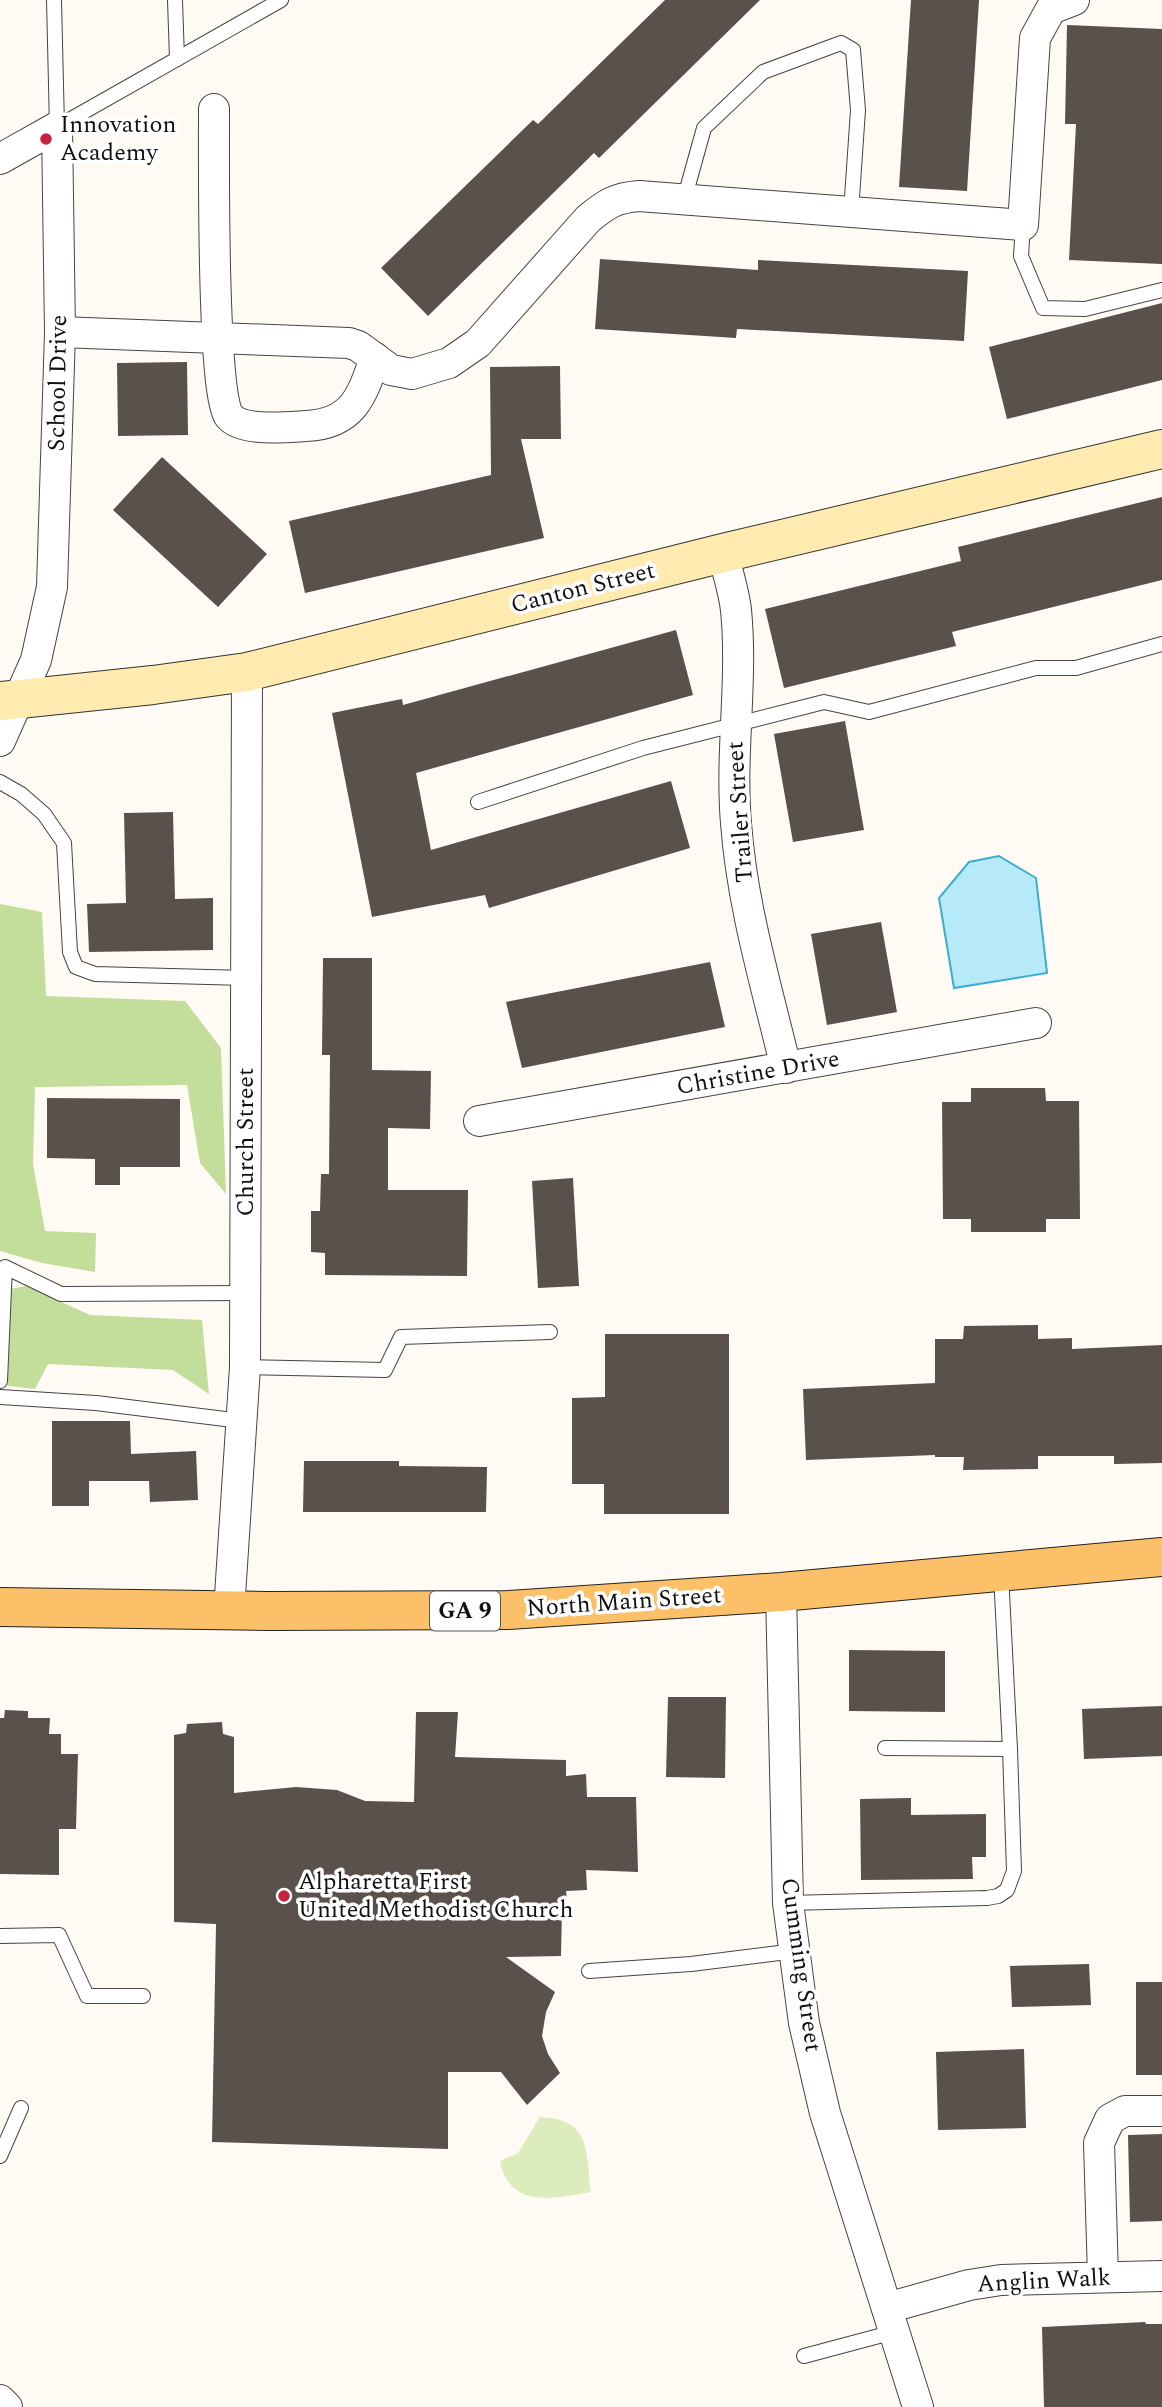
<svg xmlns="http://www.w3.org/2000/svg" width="1162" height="2407" font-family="Spectral,serif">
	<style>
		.green { fill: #dcecbc }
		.forest { fill: #c3dd9a }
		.water { fill: #b7eaf8; stroke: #3cadd1; stroke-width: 2 }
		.building { fill: #5a504c }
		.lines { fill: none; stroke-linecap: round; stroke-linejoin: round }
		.lane-casing { stroke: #444; stroke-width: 16 }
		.street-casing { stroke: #444; stroke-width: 32 }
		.secondary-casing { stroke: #333; stroke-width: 40 }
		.primary-casing { stroke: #222; stroke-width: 40 }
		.lane { stroke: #fff; stroke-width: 14 }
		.street { stroke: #fff; stroke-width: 30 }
		.secondary { stroke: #ffeaaf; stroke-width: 38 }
		.primary { stroke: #fcc168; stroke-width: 38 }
		.poi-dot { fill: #c62344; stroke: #fff; stroke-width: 2.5 }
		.labels { text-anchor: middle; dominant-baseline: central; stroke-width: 7; stroke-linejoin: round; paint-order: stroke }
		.shield { fill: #fff; stroke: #585858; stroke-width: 2 }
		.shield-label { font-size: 23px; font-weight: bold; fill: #111 }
		.poi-label { font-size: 24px; fill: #111; stroke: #fff; text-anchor: start }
		.street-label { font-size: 24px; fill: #111; stroke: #fff }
	</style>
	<rect width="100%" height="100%" fill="#fffbf4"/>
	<path class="green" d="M540,2117C591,2119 586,2151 591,2192C555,2198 510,2210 500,2161L518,2153Z"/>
	<g class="forest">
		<polygon points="0,904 42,912 46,996 185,1001 221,1048 226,1194 200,1163 187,1085 35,1087 33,1164 45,1231 96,1233 95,1272 42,1263 0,1251"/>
		<polygon points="26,1286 90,1315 202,1320 209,1394 173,1370 48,1364 35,1389 0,1385 0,1291"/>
	</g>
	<polygon class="water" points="999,856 1036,878 1047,973 954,988 939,898 969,862"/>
	<g class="building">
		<polygon points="665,0 760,0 599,158 594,153 428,316 381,268 533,120 538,124"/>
		<polygon points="911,0 979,0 967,191 899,187"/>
		<polygon points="1067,25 1162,29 1162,264 1069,260 1076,124 1065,124"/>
		<polygon points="600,259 758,270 758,260 968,271 964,341 737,329 736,338 595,329"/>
		<polygon points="1162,303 1162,380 1007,419 989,347"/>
		<polygon points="187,362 188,435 118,436 117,363"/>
		<polygon points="560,366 561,439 521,439 544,538 305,593 289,521 491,475 490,367"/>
		<polygon points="162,457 267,554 218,607 113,510"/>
		<polygon points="1162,497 1162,580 952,632 956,646 784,688 765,609 961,561 958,547"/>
		<polygon points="676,630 693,695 416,773 431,850 671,781 690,848 489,908 485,895 372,917 332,713 402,699 403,705"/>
		<polygon points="845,721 864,830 793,842 774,734"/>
		<polygon points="173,812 175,899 213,898 213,950 89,952 87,904 126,903 124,813"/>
		<polygon points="881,922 897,1012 827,1025 811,934"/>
		<polygon points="323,958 372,958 372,1070 431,1071 430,1129 388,1128 388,1190 468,1190 467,1276 325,1275 325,1253 311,1252 311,1211 320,1211 321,1174 329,1174 330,1055 322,1055"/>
		<polygon points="710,962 725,1027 522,1068 506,1002"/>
		<polygon points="971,1088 1045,1088 1046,1101 1079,1101 1080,1219 1046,1219 1046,1232 971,1232 971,1219 943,1219 942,1102 971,1102"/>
		<polygon points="47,1098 180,1099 180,1167 120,1167 120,1185 95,1185 95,1159 47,1158"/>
		<polygon points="573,1178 579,1286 538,1288 532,1181"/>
		<polygon points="1038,1325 1038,1339 1072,1338 1072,1349 1162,1345 1162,1463 1114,1464 1114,1456 1038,1456 1038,1469 963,1470 964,1457 935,1457 935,1455 806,1460 803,1389 935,1383 935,1339 963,1339 964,1326"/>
		<polygon points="605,1334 729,1334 729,1514 604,1514 604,1484 572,1484 572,1398 605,1397"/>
		<polygon points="52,1421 130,1421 131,1454 196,1451 198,1500 150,1502 149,1481 89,1481 89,1506 52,1506"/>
		<polygon points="304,1461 399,1461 399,1466 487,1467 486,1512 303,1512"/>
		<polygon points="849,1650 945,1651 945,1712 849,1711"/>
		<polygon points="668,1697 726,1697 725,1778 666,1777"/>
		<polygon points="1162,1706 1162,1756 1084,1759 1082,1709"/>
		<polygon points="5,1710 28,1711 28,1718 50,1718 49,1734 61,1734 61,1754 78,1754 76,1829 59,1829 59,1875 0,1874 0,1718 4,1718"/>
		<polygon points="416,1712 458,1712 455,1757 566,1760 566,1776 586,1774 587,1797 636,1797 638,1872 586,1870 587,1890 566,1891 568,1909 562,1909 561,1956 506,1957 555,1992 546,2012 542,2036 548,2054 560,2073 527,2105 501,2072 448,2072 448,2149 212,2142 216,1924 174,1922 174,1735 186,1733 187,1724 222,1722 223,1734 234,1737 234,1793 296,1787 337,1790 365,1801 414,1802"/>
		<polygon points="911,1798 911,1815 986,1814 986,1857 972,1857 973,1879 861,1880 860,1799"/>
		<polygon points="1089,1964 1091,2005 1012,2007 1010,1966"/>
		<rect x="1136" y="1982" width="26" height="93"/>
		<polygon points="1024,2049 1026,2128 938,2130 936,2052"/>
		<polygon points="1162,2134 1162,2221 1130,2222 1128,2135"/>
		<polygon points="1145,2322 1146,2324 1162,2324 1162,2407 1044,2407 1042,2327"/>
	</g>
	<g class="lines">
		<g class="lane-casing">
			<g id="lane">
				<polyline points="54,0 57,127 281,0"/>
				<polyline points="175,0 177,59"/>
				<polyline points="684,200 704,128 763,72 841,43 853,50 858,110 851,212"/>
				<polyline points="1023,225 1021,256 1043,308 1085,309 1162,290"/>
				<polyline points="0,782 21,794 44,814 64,843 70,952 76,967 95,974 246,978"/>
				<polyline points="478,802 643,748 824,702 869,712 1036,668 1076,668 1162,644"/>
				<polyline points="245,1367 385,1370 401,1337 550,1332"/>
				<polyline points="0,1381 5,1267 61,1294 245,1293"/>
				<polyline points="0,1397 96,1403 241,1421"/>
				<polyline points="885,1748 1010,1749 1001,1574"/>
				<polyline points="788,1903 987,1898 998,1896 1007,1890 1014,1871 1010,1749"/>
				<polyline points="0,1936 59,1935 87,1996 143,1996"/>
				<polyline points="589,1971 691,1964 795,1951"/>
				<polyline points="0,2156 21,2108"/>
				<polyline points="804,2356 894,2332"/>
			</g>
		</g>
		<g class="street-casing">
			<g id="street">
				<path d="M214,109C214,152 212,396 229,416C242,432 287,427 306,426C353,424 362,396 375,358"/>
				<polyline points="0,159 57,127 60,332 52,587 36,660 0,741"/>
				<path d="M60,332L349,343L358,346L391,370L412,374L449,363L478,343L588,219C606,204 615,198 639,196L1023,225L1035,38L1051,9L1074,0"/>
				<path d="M723,553C727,571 734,591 736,610C743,681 730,752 736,823C742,906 767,988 786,1068"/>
				<polyline points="479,1121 1036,1023"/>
				<polyline points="781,1592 788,1903 804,2023 825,2113 918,2407"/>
				<polyline points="229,1611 245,1367 247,672"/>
				<polyline points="1103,2277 1099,2143 1110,2119 1125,2111 1162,2111"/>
				<polyline points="887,2308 969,2285 1001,2280 1162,2276"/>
				<polyline points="0,2400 7,2407"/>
			</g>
		</g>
		<g class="secondary-casing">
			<polyline id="secondary" points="0,701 153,685 247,672 723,553 1162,449"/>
		</g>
		<g class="primary-casing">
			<polyline id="primary" points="0,1607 267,1611 508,1610 781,1592 1162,1557"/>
		</g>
		<use href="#lane" class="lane"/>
		<use href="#street" class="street"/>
		<use href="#secondary" class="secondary"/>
		<use href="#primary" class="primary"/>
	</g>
	<g class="poi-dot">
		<circle cx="46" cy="139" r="7"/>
		<circle cx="284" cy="1896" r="7"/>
	</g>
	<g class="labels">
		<rect class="shield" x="430" y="1591.5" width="70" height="39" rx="5"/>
		<g class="shield-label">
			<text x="465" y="1611">GA 9</text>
		</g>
		<g class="poi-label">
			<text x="60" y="125">Innovation<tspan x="60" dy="28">Academy</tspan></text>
			<text x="298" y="1882">Alpharetta First<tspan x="298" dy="28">United Methodist Church</tspan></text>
		</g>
		<g class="street-label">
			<text transform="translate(58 383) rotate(-89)">School Drive</text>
			<text transform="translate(583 588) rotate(-14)">Canton Street</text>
			<text transform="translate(740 812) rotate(-94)">Trailer Street</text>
			<text transform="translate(758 1073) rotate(-10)">Christine Drive</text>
			<text transform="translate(246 1142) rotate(-90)">Church Street</text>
			<text transform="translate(624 1602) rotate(-4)">North Main Street</text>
			<text transform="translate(801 1965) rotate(82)">Cumming Street</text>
			<text transform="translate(1044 2281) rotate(-3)">Anglin Walk</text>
		</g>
	</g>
</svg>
